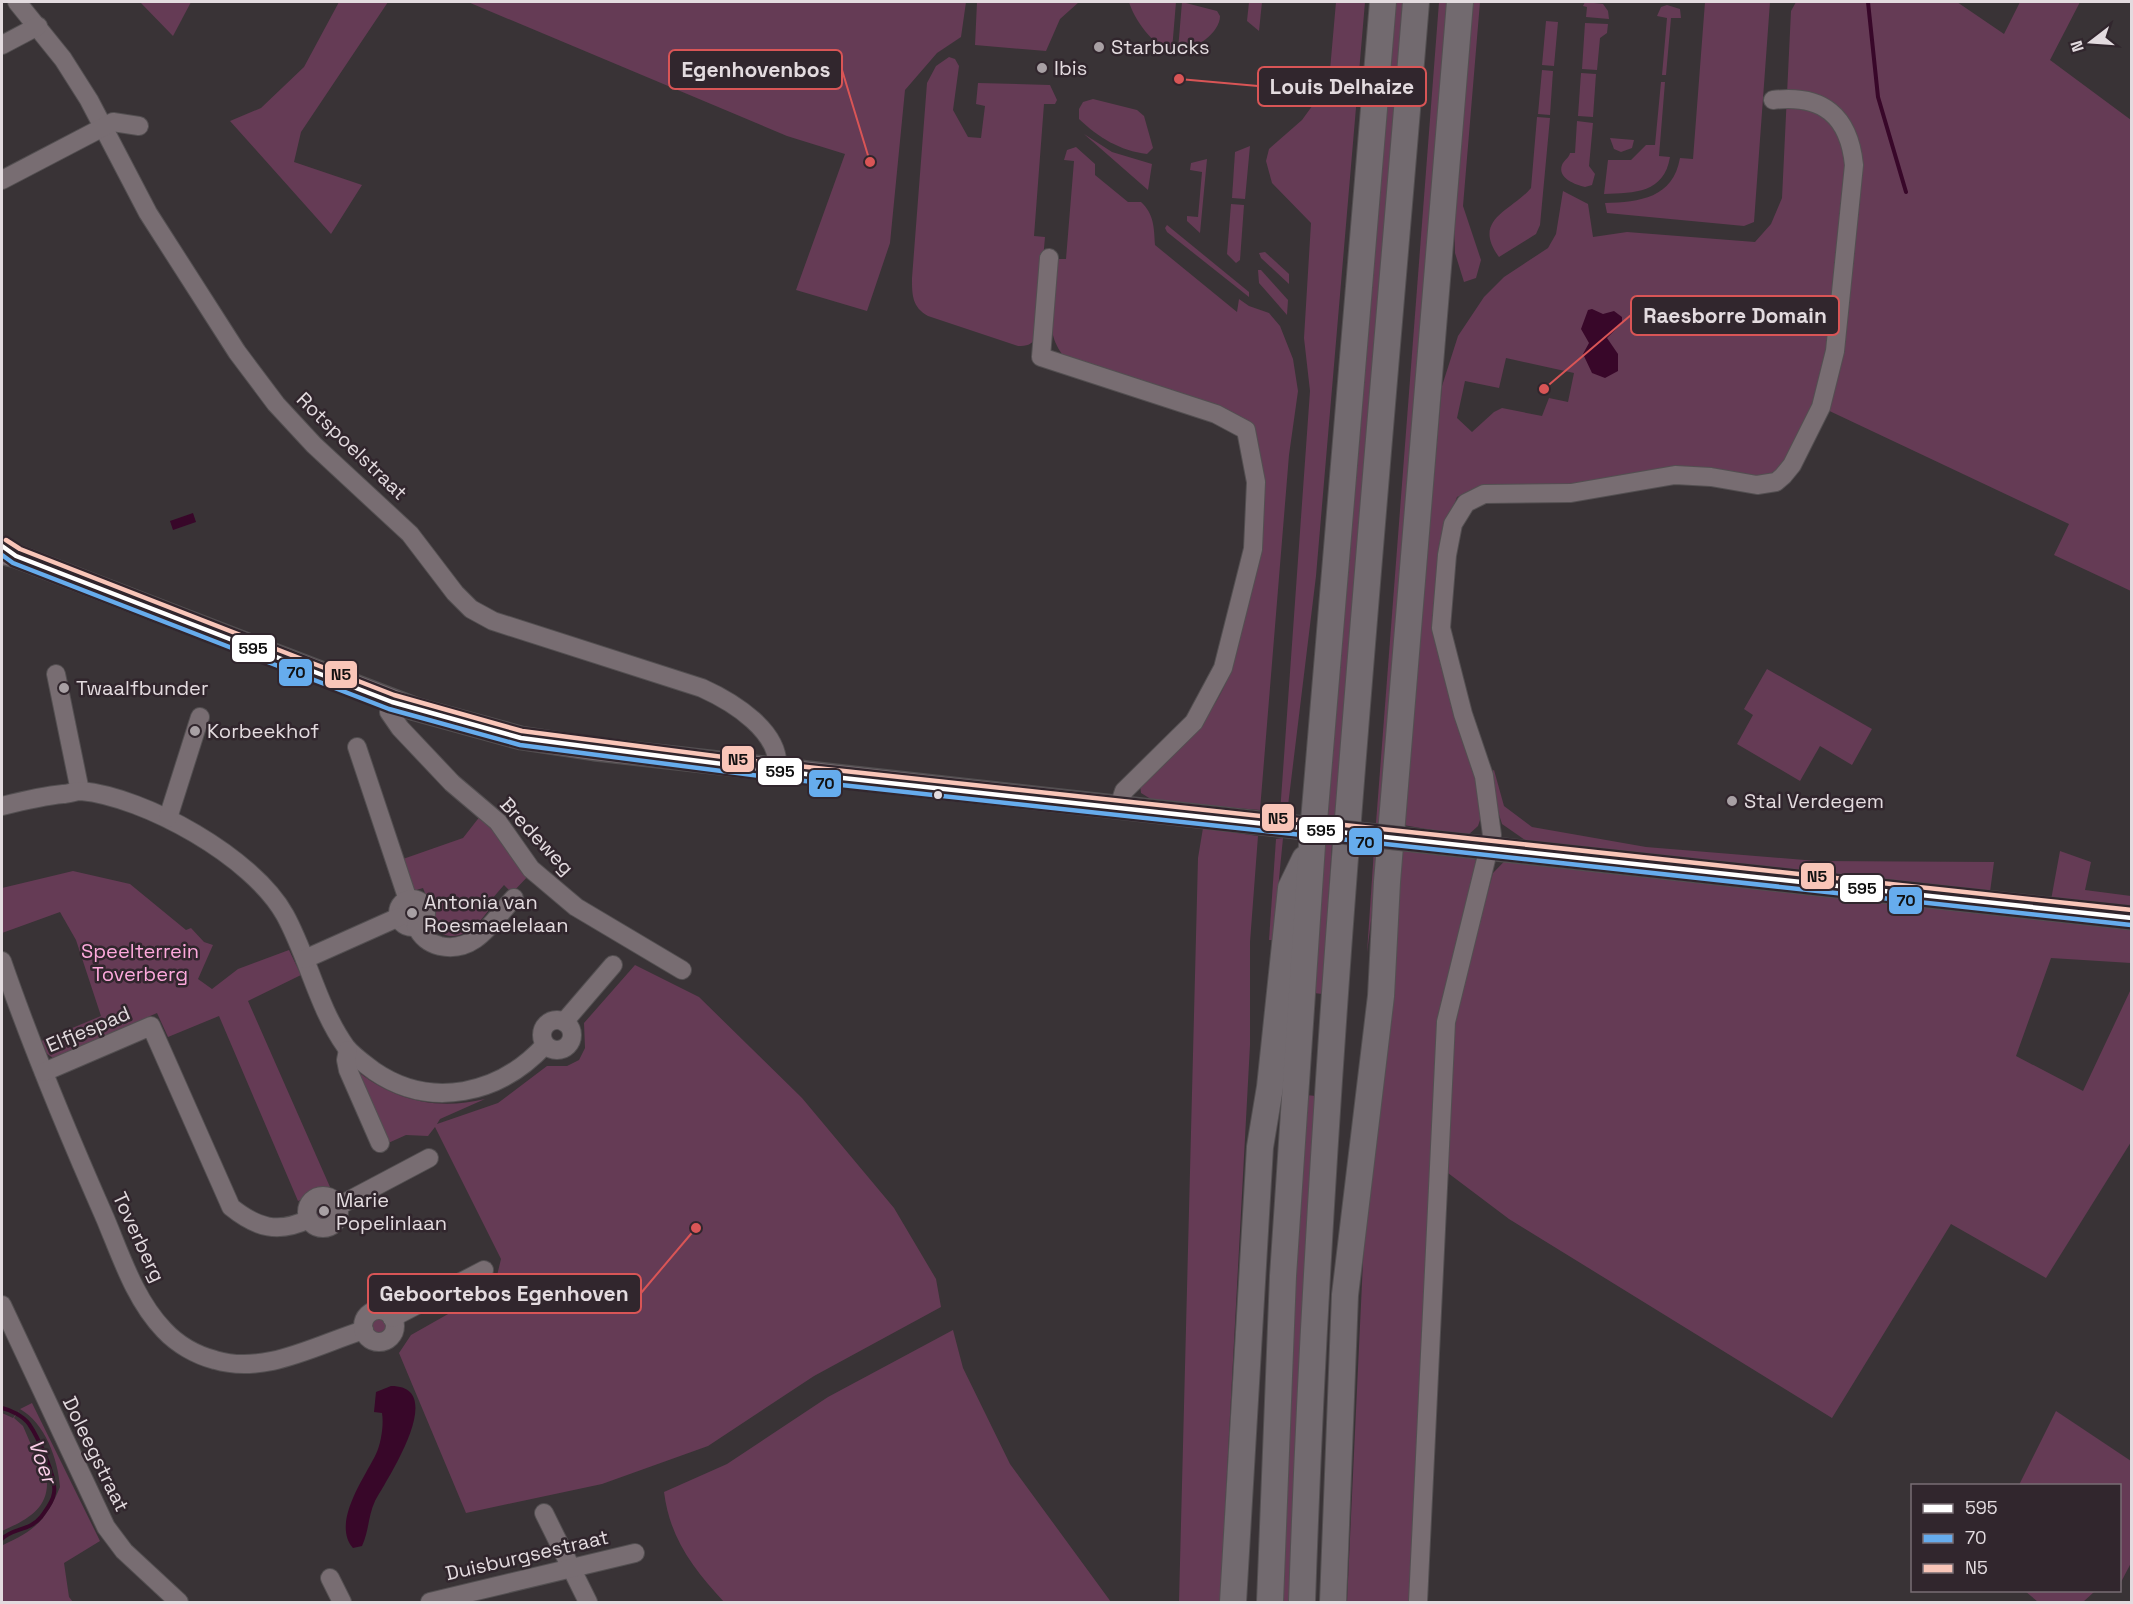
<svg xmlns="http://www.w3.org/2000/svg" width="2133" height="1604" font-family="'Space Grotesk',sans-serif">
	<style>
		.green { fill: #653b55; fill-rule: evenodd }
		.water { fill: #380729 }
		.lines { fill: none; stroke-linecap: round; stroke-linejoin: round }
		.stream { stroke: #380729; stroke-width: 4 }
		.minor-casing { stroke: #534f51; stroke-width: 20 }
		.major-casing { stroke: #534f51; stroke-width: 25 }
		.highway-casing { stroke: #534f51; stroke-width: 28 }
		.minor { stroke: #786d72; stroke-width: 18 }
		.major { stroke: #796e73; stroke-width: 22 }
		.highway { stroke: #726a6f; stroke-width: 26 }
		.major-bridge-casing { stroke: #534f51; stroke-width: 25; stroke-linecap: butt }
		.major-bridge { stroke: #796e73; stroke-width: 22 }
		.bus-1-casing { stroke: #31262d; stroke-width: 9 }
		.bus-2-casing { stroke: #31262d; stroke-width: 9 }
		.bus-3-casing { stroke: #31262d; stroke-width: 9 }
		.bus-1 { stroke: #fff; stroke-width: 4.5 }
		.bus-2 { stroke: #66aced; stroke-width: 4.5 }
		.bus-3 { stroke: #f9c5b8; stroke-width: 4.5 }
		.poi-dot { fill: #a8a0a4; stroke: #31262d; stroke-width: 2 }
		.bus-dot { fill: #e3dbdf; stroke: #31262d; stroke-width: 2 }
		.labels { text-anchor: middle; dominant-baseline: central; stroke-width: 5; stroke-linejoin: round; paint-order: stroke }
		.poi-label { font-size: 20px; fill: #e3dbdf; stroke: #31262d; text-anchor: start }
		.street-label { font-size: 20px; fill: #e3dbdf; stroke: #31262d }
		.park-label { font-size: 20px; fill: #fda9dc; stroke: #31262d }
		.water-label { font-size: 21px; font-style: italic; fill: #facee7; stroke: #31262d }
		.leader { fill: none; stroke: #d95556; stroke-width: 2 }
		.callout-dot { fill: #d95556; stroke: #31262d; stroke-width: 2 }
		.callout { fill: #31262d; stroke: #d95556; stroke-width: 2 }
		.callout-label { font-size: 21px; text-anchor: middle; font-weight: bold; fill: #e3dbdf }
		.line-badge { stroke: #31262d; stroke-width: 2 }
		.pale-badge-label { font-size: 16px; text-anchor: middle; font-weight: bold; fill: #111 }
	</style>
	<rect width="100%" height="100%" fill="#393336"/>
	<g class="green">
		<polygon points="140,2 191,2 173,36"/>
		<polygon points="339,2 388,2 301,132 294,162 362,185 331,234 230,121 261,108 304,67"/>
		<polygon points="468,2 966,2 961,37 937,53 905,90 890,243 867,311 796,290 845,154 787,136"/>
		<polygon points="977,2 1079,2 1060,19 1046,51 975,45"/>
		<path d="M1129,2H1176L1172,50C1153,47 1134,19 1129,2Z"/>
		<path d="M1182,2L1217,11L1220,16C1220,33 1194,51 1178,50Z"/>
		<polygon points="1249,2 1262,2 1259,31 1247,21"/>
		<polygon points="1336,2 1365,2 1316,576 1287,814 1280,813 1310,391 1304,338 1311,223 1272,183 1266,161 1269,149 1302,120 1323,91 1330,70"/>
		<polygon points="1396,2 1404,2 1336,819 1327,818"/>
		<polygon points="1439,2 1452,2 1384,824 1376,823"/>
		<polygon points="1472,2 1480,2 1463,206 1481,260 1476,278 1464,282 1455,253 1454,220"/>
		<polygon points="1585,2 1603,4 1608,11 1609,19 1586,17 1587,7 1583,6"/>
		<path d="M1705,2H1770L1754,222L1744,226L1607,213L1605,203C1640,202 1673,198 1680,158L1693,159Z"/>
		<path d="M1796,2H1957L2004,34L2020,2H2080L2050,60L2131,120V591L2054,555L2069,524L1821,407L1776,476L1562,488H1475L1457,497L1445,530L1440,574L1483,811L1478,826L1467,836L1403,825L1442,386L1458,336L1484,297L1504,277L1548,248L1556,234L1563,191L1588,204L1593,237L1627,232L1755,242L1771,224L1782,198L1791,11ZM1506,358L1574,373L1568,402L1549,398L1542,416L1502,408L1494,412L1472,432L1457,418L1465,381L1499,388Z"/>
		<polygon points="1667,5 1680,9 1681,18 1671,18 1666,75 1662,75 1667,18 1657,16 1661,7"/>
		<polygon points="1546,21 1558,22 1554,66 1542,65"/>
		<polygon points="1585,23 1608,24 1607,33 1600,38 1597,70 1582,69"/>
		<path d="M949,57L955,59L959,66L953,110L968,137L981,138L985,106L976,104L978,83L1050,85L1057,100L1055,104H1044L1034,236L1045,237L1036,338C1031,345 1027,346 1018,346L928,316C912,307 912,295 912,278L927,83L936,66Z"/>
		<polygon points="1542,70 1553,71 1550,115 1538,114"/>
		<polygon points="1581,73 1596,74 1593,117 1578,116"/>
		<path d="M1661,82H1665L1659,156L1670,157C1664,193 1635,193 1604,194L1608,160H1631L1646,145H1655Z"/>
		<path d="M1093,99L1137,110L1144,116L1153,148L1147,154C1120,151 1098,137 1079,119V109L1083,102Z"/>
		<path d="M1537,117L1550,118L1540,225L1536,234L1499,257C1471,219 1512,211 1531,188Z"/>
		<path d="M1577,121L1593,123L1589,166L1595,174L1592,185L1585,187C1576,185 1557,178 1562,165C1564,160 1569,158 1570,153H1575Z"/>
		<polygon points="1084,134 1112,152 1152,164 1148,190"/>
		<polygon points="1610,138 1634,140 1632,148 1621,152 1614,149"/>
		<polygon points="1250,146 1245,199 1232,198 1235,152"/>
		<path d="M1076,147L1095,164V175L1128,202H1141C1154,214 1154,227 1155,245L1237,312L1239,299L1249,306L1269,313L1280,326L1293,359L1298,391L1289,455L1260,810L1154,801L1141,793L1140,784C1168,756 1204,727 1222,691C1257,622 1251,515 1255,438L1069,361C1040,336 1053,293 1056,259H1066L1074,161L1064,160L1067,150Z"/>
		<polygon points="1207,159 1200,233 1187,221 1187,216 1198,217 1202,172 1190,170 1191,163"/>
		<polygon points="1231,204 1244,205 1240,260 1236,263 1227,254"/>
		<polygon points="1167,225 1249,292 1249,297 1167,232 1165,228"/>
		<polygon points="1265,252 1289,274 1289,284 1261,258 1259,253"/>
		<polygon points="1258,270 1261,270 1288,300 1287,315 1259,283"/>
		<polygon points="1767,669 1872,729 1852,765 1820,746 1800,781 1737,744 1753,715 1744,709"/>
		<polygon points="1494,770 1504,806 1532,827 1646,847 1817,861 1994,862 1990,892 2051,900 2060,851 2091,862 2085,890 2131,896 2131,963 2051,958 2016,1056 2083,1091 2131,989 2131,1142 2046,1278 1951,1224 1832,1418 1509,1219 1444,1170 1456,1009 1493,873 1525,840 1502,824 1486,774"/>
		<path d="M481,815L531,873L512,893L504,885L485,907L488,911C469,936 455,944 428,927L436,921L423,888L413,891L403,859L463,838Z"/>
		<polygon points="1203,828 1258,836 1250,942 1250,1045 1220,1602 1179,1602 1198,858"/>
		<polygon points="1283,838 1273,940 1269,940 1276,839"/>
		<polygon points="1332,844 1322,994 1314,993 1324,845"/>
		<polygon points="1374,849 1380,849 1367,953"/>
		<polygon points="1402,851 1467,855 1476,860 1478,868 1455,969 1414,1602 1347,1602 1366,1198"/>
		<polygon points="73,871 130,884 186,930 191,928 204,942 213,945 198,979 212,989 238,969 289,950 301,975 248,1001 330,1187 298,1201 219,1016 168,1037 157,1013 57,1057 53,1058 46,1053 41,1041 101,1016 76,940 60,912 2,933 2,888"/>
		<path d="M635,965L699,997L802,1098L894,1208L936,1279L941,1307L814,1376L708,1446L602,1484L466,1513L399,1353L411,1335L494,1288L501,1259L435,1127L428,1136L406,1135L386,1144L352,1067C391,1100 436,1111 485,1099L440,1119L437,1124L498,1103L547,1066H567L579,1060L585,1048L584,1023Z"/>
		<polygon points="1306,1095 1316,1096 1304,1277 1289,1602 1281,1602 1286,1436"/>
		<circle cx="323" cy="1212" r="10"/>
		<circle cx="379" cy="1326" r="10"/>
		<path d="M953,1330L963,1368L1010,1464L1111,1602H724C693,1568 670,1539 664,1492L727,1464L828,1397Z"/>
		<path d="M32,1403L100,1541L64,1563L69,1597L73,1602H2L3,1545C36,1530 46,1520 60,1487C58,1459 45,1423 20,1409L14,1418L23,1426L47,1482C48,1510 24,1521 2,1531V1413L13,1418L20,1409Z"/>
		<polygon points="2056,1411 2131,1461 2131,1563 2120,1584 2120,1486 2019,1485"/>
		<polygon points="2025,1591 2101,1591 2094,1592 2083,1602 2038,1602"/>
	</g>
	<g class="water">
		<polygon points="1592,309 1603,314 1614,311 1622,317 1622,323 1607,338 1618,354 1618,371 1605,378 1592,373 1583,354 1589,343 1581,329 1588,310"/>
		<polygon points="193,513 196,522 173,530 170,521"/>
		<path d="M391,1386C450,1386 385,1482 375,1501C368,1516 369,1531 362,1546L353,1548C331,1523 365,1477 376,1454C381,1443 384,1425 382,1413L374,1412L376,1392Z"/>
	</g>
	<g class="lines">
		<g class="stream">
			<polyline points="1868,2 1878,97 1906,192"/>
			<path d="M2,1408C11,1410 23,1416 29,1424C38,1437 57,1478 54,1493C53,1502 46,1510 41,1517C30,1531 12,1528 2,1539"/>
		</g>
		<g class="minor-casing">
			<g id="minor">
				<path d="M17,2L63,59L89,100L148,213L237,352L276,404L314,445L410,534L455,593L471,609L493,621L702,688C733,702 782,732 777,770"/>
				<polyline points="2,45 38,26"/>
				<polyline points="2,180 113,122 139,126"/>
				<polyline points="1049,258 1041,357 1216,414 1246,430 1256,482 1253,549 1223,668 1194,722 1124,791 1122,797"/>
				<polyline points="56,674 80,791"/>
				<polyline points="392,702 389,712 400,728 452,783 498,822 531,869 576,907 682,970"/>
				<polyline points="357,747 408,900"/>
				<path d="M2,806C22,801 42,796 63,794C69,794 75,791 81,791C145,797 253,857 285,915C308,957 318,1008 346,1047C353,1056 365,1064 374,1071C431,1110 500,1094 545,1045"/>
				<polyline points="168,818 200,717"/>
				<circle cx="412" cy="913" r="14"/>
				<path d="M416,926C421,937 428,943 440,946C476,954 493,920 514,898"/>
				<polyline points="305,959 399,917"/>
				<path d="M2,961C32,1048 68,1134 105,1218C121,1256 135,1300 164,1330C177,1344 196,1355 215,1360C265,1375 316,1345 364,1330"/>
				<circle cx="557" cy="1035" r="15"/>
				<polyline points="564,1022 613,965"/>
				<polyline points="348,1050 346,1060 348,1070 380,1143"/>
				<path d="M44,1072L151,1026L231,1207C257,1228 278,1234 309,1219"/>
				<circle cx="323" cy="1212" r="16"/>
				<polyline points="337,1204 344,1203 429,1158"/>
				<polyline points="2,1305 106,1527 124,1551 179,1602"/>
				<circle cx="379" cy="1326" r="16"/>
				<polyline points="392,1318 484,1270"/>
				<polyline points="544,1513 588,1602"/>
				<polyline points="330,1578 342,1602"/>
				<polyline points="430,1602 635,1553"/>
				<path d="M1418,1602L1446,1022L1492,835L1484,776L1463,714L1441,628L1447,555L1453,524L1466,503L1484,494L1571,493L1675,475L1711,477L1757,485L1776,482L1783,476L1792,465L1821,407L1835,351L1854,165C1849,116 1823,94 1773,100"/>
			</g>
		</g>
		<g class="major-casing">
			<g id="major">
				<polyline points="2,553 16,556 415,709 521,738 594,749 1224,819"/>
				<polyline points="1440,843 2132,918"/>
			</g>
		</g>
		<g class="highway-casing">
			<g id="highway">
				<polyline points="1233,1602 1260,1147 1270,1087 1291,888 1305,859"/>
				<polyline points="1270,1602 1283,1276 1312,845 1383,2"/>
				<path d="M1302,1602C1320,1068 1372,535 1416,2"/>
				<polyline points="1333,1602 1345,1295 1381,996 1387,882 1460,2"/>
			</g>
		</g>
		<use href="#minor" class="minor"/>
		<use href="#major" class="major"/>
		<use href="#highway" class="highway"/>
		<g class="major-bridge-casing">
			<polyline id="major-bridge" points="1224,819 1440,843"/>
		</g>
		<use href="#major-bridge" class="major-bridge"/>
		<g class="bus-1-casing">
			<polyline id="bus-1" points="2,546 16,556 392,702 521,738 769,770 2132,918"/>
		</g>
		<g class="bus-2-casing">
			<polyline id="bus-2" points="2,555 13,563 389,709 520,745 768,777 2131,925"/>
		</g>
		<g class="bus-3-casing">
			<polyline id="bus-3" points="6,540 20,549 394,695 522,731 770,763 2132,910"/>
		</g>
		<use href="#bus-1" class="bus-1"/>
		<use href="#bus-2" class="bus-2"/>
		<use href="#bus-3" class="bus-3"/>
	</g>
	<g class="poi-dot">
		<circle cx="1099" cy="47" r="6"/>
		<circle cx="1042" cy="68" r="6"/>
		<circle cx="64" cy="688" r="6"/>
		<circle cx="195" cy="731" r="6"/>
		<circle cx="1732" cy="801" r="6"/>
		<circle cx="412" cy="913" r="6"/>
		<circle cx="324" cy="1211" r="6"/>
	</g>
	<circle class="bus-dot" cx="938" cy="795" r="5"/>
	<g class="labels">
		<g class="poi-label">
			<text x="1111" y="47">Starbucks</text>
			<text x="1054" y="68">Ibis</text>
			<text x="76" y="688">Twaalfbunder</text>
			<text x="207" y="731">Korbeekhof</text>
			<text x="1744" y="801">Stal Verdegem</text>
			<text x="424" y="902">Antonia van<tspan x="424" dy="23">Roesmaelelaan</tspan></text>
			<text x="336" y="1200">Marie<tspan x="336" dy="23">Popelinlaan</tspan></text>
		</g>
		<g class="street-label">
			<text transform="translate(352 446) rotate(44)">Rotspoelstraat</text>
			<text transform="translate(537 836) rotate(47)">Bredeweg</text>
			<text transform="translate(88 1029) rotate(-23)">Elfjespad</text>
			<text transform="translate(139 1237) rotate(65)">Toverberg</text>
			<text transform="translate(96 1454) rotate(64)">Doleegstraat</text>
			<text transform="translate(527 1555) rotate(-13)">Duisburgsestraat</text>
		</g>
		<g class="park-label">
			<text x="140" y="951">Speelterrein<tspan x="140" dy="23">Toverberg</tspan></text>
		</g>
		<g class="water-label">
			<text transform="translate(43 1461) rotate(70)">Voer</text>
		</g>
	</g>
	<path class="leader" d="M870 162L842 70M1179 79L1258 86M1544 389L1631 315M696 1228L641 1293"/>
	<g class="callout-dot">
		<circle cx="870" cy="162" r="6"/>
		<circle cx="1179" cy="79" r="6"/>
		<circle cx="1544" cy="389" r="6"/>
		<circle cx="696" cy="1228" r="6"/>
	</g>
	<g class="callout">
		<rect x="669" y="50" width="173" height="39" rx="6"/>
		<rect x="1258" y="67" width="168" height="39" rx="6"/>
		<rect x="1631" y="296" width="208" height="39" rx="6"/>
		<rect x="368" y="1274" width="273" height="39" rx="6"/>
	</g>
	<g class="callout-label">
		<text x="756" y="77">Egenhovenbos</text>
		<text x="1342" y="94">Louis Delhaize</text>
		<text x="1735" y="323">Raesborre Domain</text>
		<text x="504" y="1301">Geboortebos Egenhoven</text>
	</g>
	<g class="line-badge">
		<rect x="231" y="634" width="45" height="29" rx="6" fill="#fff"/>
		<rect x="278" y="658" width="35" height="29" rx="6" fill="#66aced"/>
		<rect x="324" y="660" width="34" height="29" rx="6" fill="#f9c5b8"/>
		<rect x="721" y="745" width="34" height="28" rx="6" fill="#f9c5b8"/>
		<rect x="757" y="757" width="46" height="29" rx="6" fill="#fff"/>
		<rect x="808" y="769" width="34" height="29" rx="6" fill="#66aced"/>
		<rect x="1261" y="803" width="34" height="29" rx="6" fill="#f9c5b8"/>
		<rect x="1298" y="816" width="46" height="28" rx="6" fill="#fff"/>
		<rect x="1348" y="827" width="35" height="29" rx="6" fill="#66aced"/>
		<rect x="1800" y="862" width="35" height="28" rx="6" fill="#f9c5b8"/>
		<rect x="1839" y="874" width="45" height="29" rx="6" fill="#fff"/>
		<rect x="1888" y="886" width="35" height="29" rx="6" fill="#66aced"/>
	</g>
	<g class="pale-badge-label">
		<text x="253" y="654">595</text>
		<text x="296" y="678">70</text>
		<text x="341" y="680">N5</text>
		<text x="738" y="765">N5</text>
		<text x="780" y="777">595</text>
		<text x="825" y="789">70</text>
		<text x="1278" y="824">N5</text>
		<text x="1321" y="836">595</text>
		<text x="1365" y="848">70</text>
		<text x="1817" y="882">N5</text>
		<text x="1862" y="894">595</text>
		<text x="1906" y="906">70</text>
	</g>
	<rect width="2133" height="1604" fill="none" stroke="#e3dbdf" stroke-width="6"/>
	<rect x="1911" y="1484" width="210" height="108" fill="#31262d" stroke="#786e74" stroke-width="1.5"/>
	<rect x="1923" y="1504" width="30" height="9" fill="#ffffff" stroke="#786e74" stroke-width="1.5"/>
	<text x="1965" y="1514" font-size="18" fill="#e3dbdf">595</text>
	<rect x="1923" y="1534" width="30" height="9" fill="#66aced" stroke="#786e74" stroke-width="1.5"/>
	<text x="1965" y="1544" font-size="18" fill="#e3dbdf">70</text>
	<rect x="1923" y="1564" width="30" height="9" fill="#f9c5b8" stroke="#786e74" stroke-width="1.5"/>
	<text x="1965" y="1574" font-size="18" fill="#e3dbdf">N5</text>
	<g transform="translate(2091 42) rotate(253)" stroke="#31262d" stroke-width="4.5" paint-order="stroke">
	<path d="M0-4.5L10 22L0 15L-10 22Z" fill="#e3dbdf"/>
	<text y="-9" font-size="16" font-weight="bold" text-anchor="middle" fill="#e3dbdf">N</text>
	</g>
</svg>
